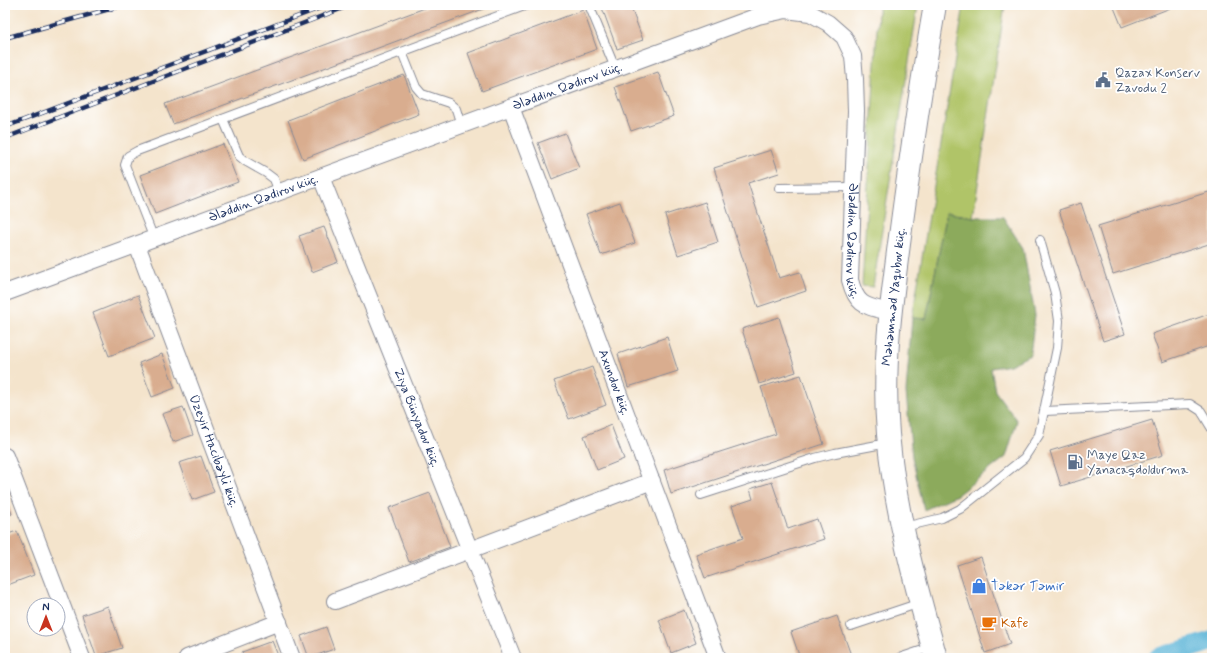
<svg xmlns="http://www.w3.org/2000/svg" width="1217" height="663" font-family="Mynerve,sans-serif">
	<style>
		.green { fill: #b0c468; stroke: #667a63 }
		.forest { fill: #8caa5c; stroke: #546c5d }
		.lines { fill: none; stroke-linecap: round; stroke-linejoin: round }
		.canal { stroke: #58b3d6; stroke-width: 20 }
		.building { fill: #d9ad8f }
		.lane-casing { stroke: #888a95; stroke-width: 10 }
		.street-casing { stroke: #888a95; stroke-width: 18 }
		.primary-casing { stroke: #888a95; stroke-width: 24 }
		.lane { stroke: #fff; stroke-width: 8 }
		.street { stroke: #fff; stroke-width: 16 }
		.primary { stroke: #fff; stroke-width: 22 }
		.rail-casing { stroke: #1b2f5e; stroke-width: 4.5 }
		.rail { stroke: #fff; stroke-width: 3; stroke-dasharray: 9; stroke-linecap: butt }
		.labels { text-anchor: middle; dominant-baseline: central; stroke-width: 3.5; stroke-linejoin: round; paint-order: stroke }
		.service-label { font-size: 13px; fill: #4e5e75; stroke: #fff; text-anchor: start }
		.street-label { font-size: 13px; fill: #1b2f5e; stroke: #fff }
		.shop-label { font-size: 13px; fill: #366cbe; stroke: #fff; text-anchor: start }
		.food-label { font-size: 13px; fill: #c56008; stroke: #fff; text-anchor: start }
	</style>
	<rect width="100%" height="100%" fill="#fff"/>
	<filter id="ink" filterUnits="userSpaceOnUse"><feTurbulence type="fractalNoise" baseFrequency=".025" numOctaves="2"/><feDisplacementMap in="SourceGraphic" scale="8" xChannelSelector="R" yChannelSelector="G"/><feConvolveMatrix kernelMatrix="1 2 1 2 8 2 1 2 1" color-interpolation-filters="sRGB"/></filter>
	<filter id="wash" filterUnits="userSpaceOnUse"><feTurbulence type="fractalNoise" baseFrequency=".012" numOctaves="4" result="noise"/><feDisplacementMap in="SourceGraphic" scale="16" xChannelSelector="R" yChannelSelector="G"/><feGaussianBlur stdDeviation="0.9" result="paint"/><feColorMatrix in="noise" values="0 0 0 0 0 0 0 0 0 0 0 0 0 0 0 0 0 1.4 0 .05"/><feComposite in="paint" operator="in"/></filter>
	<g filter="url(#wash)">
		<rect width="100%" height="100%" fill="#f4e4cc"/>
		<g class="green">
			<polygon points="879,5 918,5 873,287 862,286 878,12"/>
			<polygon points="964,5 1005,5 973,217 947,212 926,319 912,318"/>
		</g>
		<polygon class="forest" points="947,212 973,217 1003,217 1023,248 1035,315 1030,355 1010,365 991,368 995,391 1017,421 1006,457 957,495 924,510 912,457 906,392 912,318 926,319"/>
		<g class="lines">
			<polyline class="canal" points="1158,658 1212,641"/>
		</g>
		<g id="blocks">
			<g class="building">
				<polygon points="433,5 494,5 173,124 165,104"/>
				<polygon points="601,5 630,5 643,40 617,49"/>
				<polygon points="1113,5 1178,5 1122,27"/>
				<polygon points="583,10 597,49 482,91 468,53"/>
				<polygon points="658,72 674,116 631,131 615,87"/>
				<polygon points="404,75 419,114 303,159 288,120"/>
				<polygon points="565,133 579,168 552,179 538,143"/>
				<polygon points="223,144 238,182 155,214 140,175"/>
				<polygon points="771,150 779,173 748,183 779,278 800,272 806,291 758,307 714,168"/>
				<polygon points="1212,191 1212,243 1113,274 1098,226"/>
				<polygon points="620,202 635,243 601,255 586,214"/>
				<polygon points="705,202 718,242 678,255 665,215"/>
				<polygon points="1081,203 1125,334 1103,341 1059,210"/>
				<polygon points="324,227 338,262 312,272 299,236"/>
				<polygon points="138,295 155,338 109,356 93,313"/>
				<polygon points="1212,313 1212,345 1162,362 1152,334"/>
				<polygon points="779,317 796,372 759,384 742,329"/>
				<polygon points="667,337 678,371 628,387 618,354"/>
				<polygon points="162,354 175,388 152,397 139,363"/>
				<polygon points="592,367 606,405 569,419 554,381"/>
				<polygon points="801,375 824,444 671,494 664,470 776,434 761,387"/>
				<polygon points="183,407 193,435 173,442 162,414"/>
				<polygon points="1152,420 1163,455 1061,486 1050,451"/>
				<polygon points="611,425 624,459 597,470 584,436"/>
				<polygon points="201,456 214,492 192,500 179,463"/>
				<polygon points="772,482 788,529 817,519 824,539 705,578 696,554 743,538 732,506 753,499 750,489"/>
				<polygon points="430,493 450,547 409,562 389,508"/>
				<polygon points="5,495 12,514 5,517"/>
				<polygon points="17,531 34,575 5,586 5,535"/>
				<polygon points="981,557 1010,644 985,653 957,565"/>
				<polygon points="108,606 122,648 96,656 82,615"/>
				<polygon points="684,610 696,643 671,653 659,620"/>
				<polygon points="837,616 852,658 800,658 791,632"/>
				<polygon points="326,627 334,649 309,658 301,636"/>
				<polygon points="272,641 279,658 244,658 242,652"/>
			</g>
		</g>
	</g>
	<g filter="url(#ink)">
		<use href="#blocks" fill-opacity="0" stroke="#888a95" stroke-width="1"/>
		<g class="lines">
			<g class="lane-casing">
				<g id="lane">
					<polyline points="589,5 615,68"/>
					<polyline points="402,52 416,87 422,94 449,103 456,109 461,125"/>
					<polyline points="223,119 239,156 245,161 266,173 274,179 279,192"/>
					<polyline points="779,188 853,187"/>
					<polyline points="154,239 125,165 128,156 137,151 527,5"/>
					<polyline points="1045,411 1190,404 1201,411 1212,429"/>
					<polyline points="701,495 815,458 835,453 888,443"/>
					<polyline points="904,527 942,518 960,509 1024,458 1039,435 1057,348 1059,321 1055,293 1040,240"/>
					<polyline points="851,626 920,603"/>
					<polyline points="899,658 932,647"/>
				</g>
			</g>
			<g class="street-casing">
				<g id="street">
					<path id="s1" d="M511,107L718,658"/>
					<path id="s2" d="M321,177L513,658"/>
					<path id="s3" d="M137,245L292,658"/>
					<path id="s4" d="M5,293L758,16L786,10L810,13L828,23L844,37L853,56L855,79L856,111L850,280C857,307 866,306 890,312"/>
					<polyline points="5,456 82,658"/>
					<polyline points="335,601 652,481"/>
					<polyline points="187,658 279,622"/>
				</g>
			</g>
			<g class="primary-casing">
				<path id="primary" d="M935,5C922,79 911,154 901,229C892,296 882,365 888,434C895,511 915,583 936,658"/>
			</g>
			<use href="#lane" class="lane"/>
			<use href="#street" class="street"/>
			<use href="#primary" class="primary"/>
			<g class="rail-casing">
				<g id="rail">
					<polyline points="5,38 124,5"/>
					<polyline points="5,127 328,5"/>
					<polyline points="5,138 351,5"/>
				</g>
			</g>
			<use href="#rail" class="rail"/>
		</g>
	</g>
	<defs>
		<g id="civic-bare" transform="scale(1.2)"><path d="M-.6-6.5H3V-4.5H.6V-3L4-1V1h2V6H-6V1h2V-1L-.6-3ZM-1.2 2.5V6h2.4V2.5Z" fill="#5c6f8a" stroke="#fff" stroke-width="2.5" paint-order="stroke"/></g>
		<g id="fuel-bare" transform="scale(1.2)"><path d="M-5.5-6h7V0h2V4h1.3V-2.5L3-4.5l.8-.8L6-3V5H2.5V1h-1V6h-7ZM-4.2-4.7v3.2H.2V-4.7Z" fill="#5c6f8a" stroke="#fff" stroke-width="2.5" paint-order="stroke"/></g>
		<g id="shop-bare" transform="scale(1.2)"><path d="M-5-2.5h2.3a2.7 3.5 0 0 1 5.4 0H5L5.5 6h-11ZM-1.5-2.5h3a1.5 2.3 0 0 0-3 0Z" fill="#3f7fe0" stroke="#fff" stroke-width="2.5" paint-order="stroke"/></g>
		<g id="cafe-bare" transform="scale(1.2)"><path d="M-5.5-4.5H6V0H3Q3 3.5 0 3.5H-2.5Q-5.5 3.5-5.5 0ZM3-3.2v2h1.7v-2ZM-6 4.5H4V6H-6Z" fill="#e8710a" stroke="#fff" stroke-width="2.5" paint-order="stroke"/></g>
	</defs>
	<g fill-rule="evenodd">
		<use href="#civic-bare" x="1103" y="80"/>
		<use href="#fuel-bare" x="1075" y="462"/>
		<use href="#shop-bare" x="979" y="586"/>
		<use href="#cafe-bare" x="989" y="623"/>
	</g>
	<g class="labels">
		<g class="service-label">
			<text x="1115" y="73">Qazax Konserv<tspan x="1115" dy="15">Zavodu 2</tspan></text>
			<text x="1087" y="455">Maye Qaz<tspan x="1087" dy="15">Yanacaqdoldurma</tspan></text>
		</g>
		<g class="street-label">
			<text stroke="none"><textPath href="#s4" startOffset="599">Ələddin Qədirov küç.</textPath></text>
			<text stroke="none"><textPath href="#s4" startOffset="275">Ələddin Qədirov küç.</textPath></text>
			<text stroke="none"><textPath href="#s4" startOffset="1103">Ələddin Qədirov küç.</textPath></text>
			<text transform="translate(894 297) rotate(-84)">Məhəmməd Yaqubov küç.</text>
			<text stroke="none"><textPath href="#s1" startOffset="294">Axundov küç.</textPath></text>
			<text stroke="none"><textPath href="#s2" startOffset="259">Ziya Bünyadov küç.</textPath></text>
			<text stroke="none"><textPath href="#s3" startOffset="220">Üzeyir Hacibəyli küç.</textPath></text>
		</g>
		<g class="shop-label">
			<text x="991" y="586">Təkər Təmir</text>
		</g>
		<g class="food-label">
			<text x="1001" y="623">Kafe</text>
		</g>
	</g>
	<rect width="1217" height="663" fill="none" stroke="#fff" stroke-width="20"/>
	<g transform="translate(46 617)"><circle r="19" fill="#ffffff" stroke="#a4acbf"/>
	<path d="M0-3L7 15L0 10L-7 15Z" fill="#c8321e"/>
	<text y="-6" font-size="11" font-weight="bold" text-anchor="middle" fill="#1b2f5e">N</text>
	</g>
</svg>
